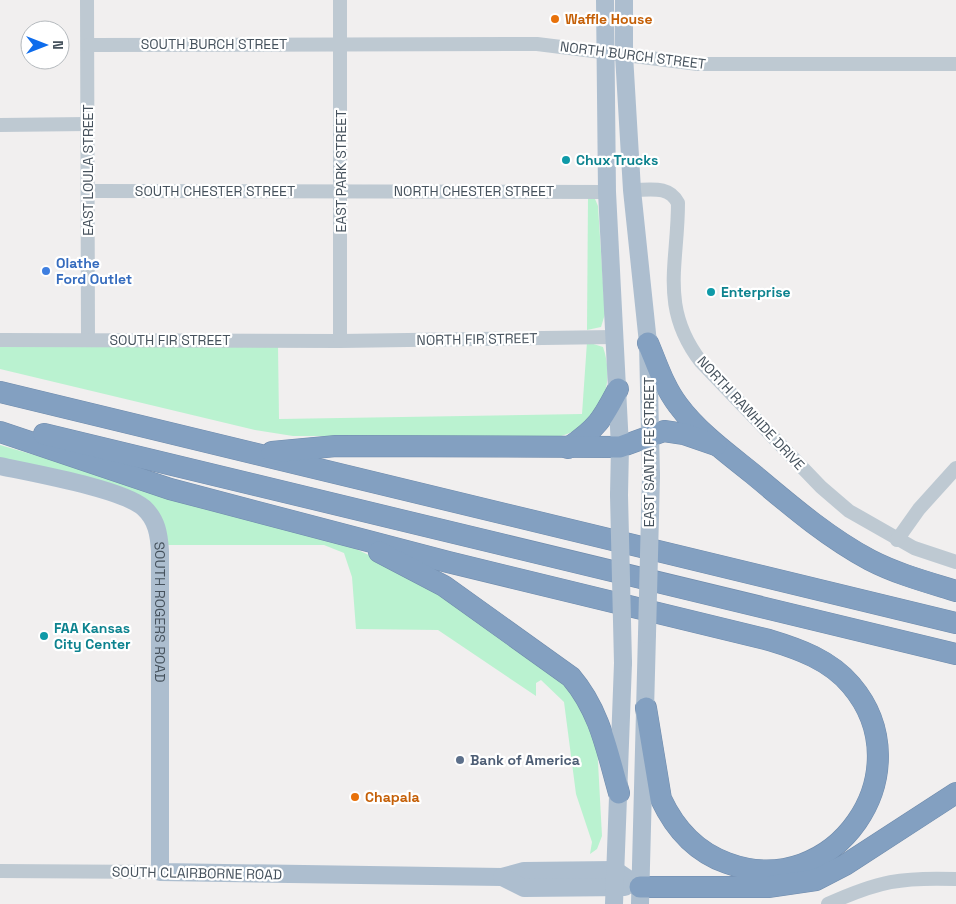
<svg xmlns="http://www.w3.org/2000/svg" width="956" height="904" font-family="'Space Grotesk',sans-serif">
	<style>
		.green { fill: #baf2d0 }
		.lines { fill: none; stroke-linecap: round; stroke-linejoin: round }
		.highway-casing { stroke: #6f8bac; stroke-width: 22 }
		.minor { stroke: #bec9d2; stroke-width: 14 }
		.major { stroke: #adbecf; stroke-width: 18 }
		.highway { stroke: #83a0c1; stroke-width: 21 }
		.major-bridge { stroke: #adbecf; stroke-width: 18 }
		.food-dot { fill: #e8710a; stroke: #fff; stroke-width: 2 }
		.culture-dot { fill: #0f9aa8; stroke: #fff; stroke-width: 2 }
		.shop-dot { fill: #3f7fe0; stroke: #fff; stroke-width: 2 }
		.service-dot { fill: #5c6f8a; stroke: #fff; stroke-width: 2 }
		.labels { text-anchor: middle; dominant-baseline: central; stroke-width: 4.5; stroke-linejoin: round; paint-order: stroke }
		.food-label { font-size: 14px; font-weight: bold; fill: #c56008; stroke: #fff; text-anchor: start }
		.street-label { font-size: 14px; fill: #46525d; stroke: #fff }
		.culture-label { font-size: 14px; font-weight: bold; fill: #0d838f; stroke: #fff; text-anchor: start }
		.shop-label { font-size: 14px; font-weight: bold; fill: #366cbe; stroke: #fff; text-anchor: start }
		.service-label { font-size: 14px; font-weight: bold; fill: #4e5e75; stroke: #fff; text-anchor: start }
	</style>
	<rect width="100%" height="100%" fill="#f1efef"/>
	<g class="green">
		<polygon points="588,197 595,199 598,206 605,314 601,327 587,330"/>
		<path d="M587,342L603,347C616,384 601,425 561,436H293L255,430L0,369V346H278L279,419L582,414Z"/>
		<polygon points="0,445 354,548 427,583 570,685 597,744 602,836 597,849 590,854 592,842 576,794 564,702 541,680 536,683 536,696 438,630 356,629 352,577 344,553 324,545 168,545 165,531 156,512 0,458"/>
	</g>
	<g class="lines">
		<g class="highway-casing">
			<g id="highway">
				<path d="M648,343C657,364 664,387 678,405C698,432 727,453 753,474C790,505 827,537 870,560C897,574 927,582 956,591"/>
				<polyline points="0,392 956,623"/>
				<path d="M0,432L170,489L448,562L769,640C799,649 830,660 851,685C925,772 834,903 727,863C696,852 675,829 661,799L646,708"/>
				<polyline points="44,434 956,654"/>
				<path d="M568,448C597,428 602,420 618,389"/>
				<polyline points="272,452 336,446 620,447 664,431 684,434 716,445"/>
				<path d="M379,552L444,586L571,677C600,711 607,751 619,793"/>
				<polyline points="640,887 768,887 816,880 845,865 956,793"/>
			</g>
		</g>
		<g class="minor">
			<polyline points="87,0 88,340"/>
			<polyline points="88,45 537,44 698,64 956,64"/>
			<polyline points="0,125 88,124"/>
			<path d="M632,190C650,190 669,185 678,203C678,265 659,307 701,362L821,487L849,511L914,548L956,562"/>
			<polyline points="89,191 607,192"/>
			<polyline points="0,340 340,341 614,337"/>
			<polyline points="340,341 340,0"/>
			<polyline points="897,540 919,509 956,468"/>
			<polyline points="0,871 160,872"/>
			<path d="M828,904C879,881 901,877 956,879"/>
		</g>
		<g class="major">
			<polyline points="605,0 607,192 620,447 619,495"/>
			<polyline points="624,0 624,55 632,190 648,343 651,476"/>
			<path id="s1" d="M0,466C32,473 123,489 144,508C157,520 159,535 160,551V872L502,877L524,871L615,870L640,887"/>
			<polyline points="502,877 524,888 625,887"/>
			<polyline points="614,904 623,663"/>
			<polyline points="640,904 647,634"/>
		</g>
		<use href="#highway" class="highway"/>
		<g class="major-bridge">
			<polyline points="619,495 623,663"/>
			<polyline points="647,634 651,476"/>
		</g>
	</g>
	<g class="food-dot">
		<circle cx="555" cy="19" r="5"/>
		<circle cx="355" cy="797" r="5"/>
	</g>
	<g class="culture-dot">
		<circle cx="566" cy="160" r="5"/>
		<circle cx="711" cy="292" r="5"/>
		<circle cx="44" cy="636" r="5"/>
	</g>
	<circle class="shop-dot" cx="46" cy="271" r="5"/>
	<circle class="service-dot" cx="460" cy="760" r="5"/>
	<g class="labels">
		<g class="food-label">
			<text x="565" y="19">Waffle House</text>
			<text x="365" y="797">Chapala</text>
		</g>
		<g class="street-label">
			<text x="214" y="44">SOUTH BURCH STREET</text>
			<text transform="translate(633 55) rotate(7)">NORTH BURCH STREET</text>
			<text transform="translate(88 170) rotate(-90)">EAST LOULA STREET</text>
			<text transform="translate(341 171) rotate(-90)">EAST PARK STREET</text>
			<text x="215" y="191">SOUTH CHESTER STREET</text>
			<text x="474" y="191">NORTH CHESTER STREET</text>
			<text transform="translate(477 339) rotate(-1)">NORTH FIR STREET</text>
			<text x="170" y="340">SOUTH FIR STREET</text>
			<text transform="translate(751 413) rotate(47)">NORTH RAWHIDE DRIVE</text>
			<text transform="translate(649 452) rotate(-90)">EAST SANTA FE STREET</text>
			<text stroke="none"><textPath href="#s1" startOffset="259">SOUTH ROGERS ROAD</textPath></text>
			<text transform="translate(197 873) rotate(1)">SOUTH CLAIRBORNE ROAD</text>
		</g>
		<g class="culture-label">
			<text x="576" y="160">Chux Trucks</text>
			<text x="721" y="292">Enterprise</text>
			<text x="54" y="628">FAA Kansas<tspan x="54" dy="16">City Center</tspan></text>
		</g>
		<g class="shop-label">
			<text x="56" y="263">Olathe<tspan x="56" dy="16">Ford Outlet</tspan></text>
		</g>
		<g class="service-label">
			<text x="470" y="760">Bank of America</text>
		</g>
	</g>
	<g transform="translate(45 45) rotate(90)"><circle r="24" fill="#ffffff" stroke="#b5babe"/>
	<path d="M0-4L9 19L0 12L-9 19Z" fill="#0e6cec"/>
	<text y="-8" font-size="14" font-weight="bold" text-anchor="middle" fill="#46525d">N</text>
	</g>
</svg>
